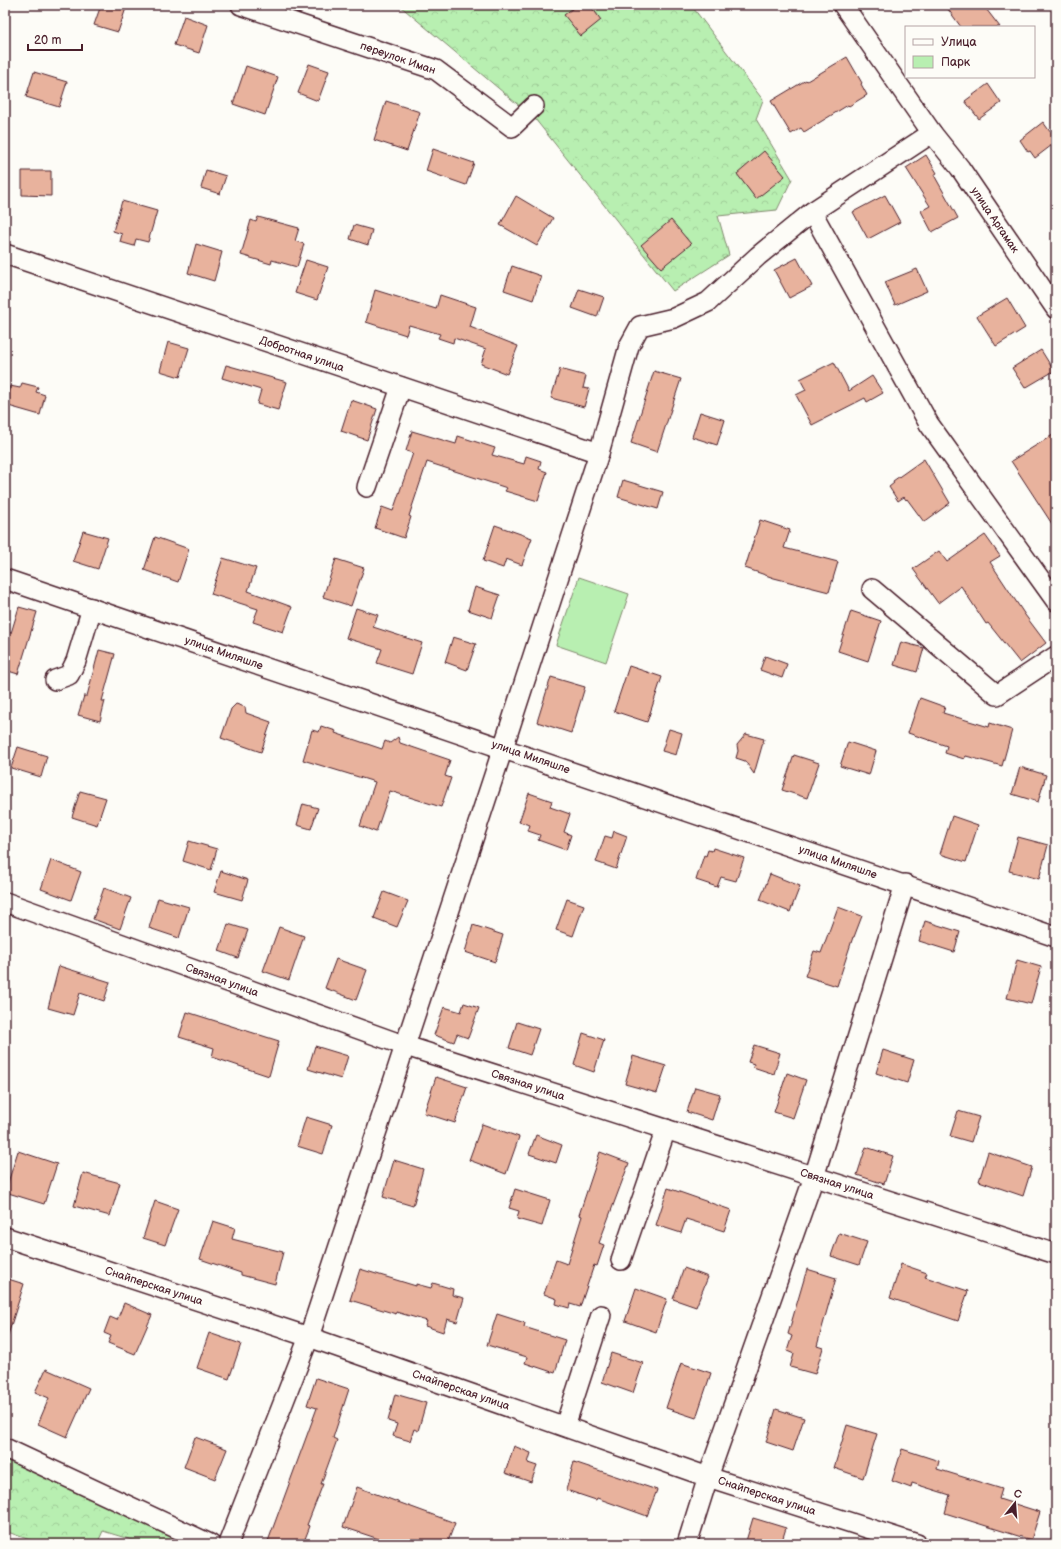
<svg xmlns="http://www.w3.org/2000/svg" width="1061" height="1549" font-family="'Balsamiq Sans',sans-serif">
	<style>
		.forest { fill: url(#forest-crowns); stroke: #81876e }
		.park { fill: #b8efb1; stroke: #81876e }
		.building { fill: #e8b29d; stroke: #4a1f2b }
		.lines { fill: none; stroke-linecap: round; stroke-linejoin: round }
		.minor-casing { stroke: #4a1f2b; stroke-width: 22 }
		.minor { stroke: #fdfcf7; stroke-width: 19 }
		.labels { text-anchor: middle; dominant-baseline: central; stroke-width: 3; stroke-linejoin: round; paint-order: stroke }
		.street-label { font-size: 11px; fill: #4a1f2b; stroke: #fdfcf7 }
	</style>
	<defs>
		<pattern id="forest-crowns" width="20" height="18" patternUnits="userSpaceOnUse"><rect width="20" height="18" fill="#b8efb1"/><path d="M2 6a3 3 0 1 1 6 0M12 15a3 3 0 1 1 6 0" fill="none" stroke="#a0cc98"/></pattern>
	</defs>
	<rect width="100%" height="100%" fill="#fdfcf7"/>
	<filter id="ink" filterUnits="userSpaceOnUse"><feTurbulence type="fractalNoise" baseFrequency=".025" numOctaves="2"/><feDisplacementMap in="SourceGraphic" scale="8" xChannelSelector="R" yChannelSelector="G"/><feConvolveMatrix kernelMatrix="1 2 1 2 8 2 1 2 1" color-interpolation-filters="sRGB"/></filter>
	<g filter="url(#ink)">
		<g class="forest">
			<polygon points="399,5 691,5 763,100 756,119 792,179 777,210 718,216 729,255 673,291 535,119"/>
			<polygon points="5,1459 189,1544 145,1544 103,1531 97,1544 41,1544 5,1531"/>
		</g>
		<polygon class="park" points="579,577 629,594 606,662 556,645"/>
		<g class="building">
			<polygon points="101,5 127,5 118,32 94,25"/>
			<polygon points="577,5 590,5 601,20 581,36 564,15"/>
			<polygon points="945,5 983,5 1000,27 961,27"/>
			<polygon points="184,16 208,25 199,53 174,45"/>
			<polygon points="847,57 862,83 861,84 867,95 849,106 848,105 804,132 801,128 791,134 771,101 806,80 807,81"/>
			<polygon points="309,64 329,71 318,101 298,93"/>
			<polygon points="246,66 278,77 265,115 233,104"/>
			<polygon points="34,72 67,82 59,107 26,97"/>
			<polygon points="988,84 1001,103 979,119 965,101"/>
			<polygon points="386,101 420,112 407,151 374,140"/>
			<polygon points="1043,122 1056,140 1056,142 1035,158 1030,151 1028,152 1020,140"/>
			<polygon points="433,149 474,163 466,185 426,171"/>
			<polygon points="764,151 785,176 756,199 737,174"/>
			<polygon points="926,155 937,173 934,175 958,218 932,232 921,211 930,206 906,168"/>
			<polygon points="206,170 226,176 220,194 201,188"/>
			<polygon points="22,171 51,171 51,196 22,195"/>
			<polygon points="885,195 900,222 868,239 853,212"/>
			<polygon points="516,196 553,218 537,246 500,225"/>
			<polygon points="122,201 157,211 148,242 136,239 134,246 120,242 122,234 113,231"/>
			<polygon points="258,217 299,228 295,241 304,244 297,267 272,260 271,264 241,255 251,220 256,222"/>
			<polygon points="671,220 691,244 661,268 641,245"/>
			<polygon points="354,225 372,230 368,245 350,239"/>
			<polygon points="196,244 222,252 214,281 188,273"/>
			<polygon points="797,258 812,286 789,298 774,270"/>
			<polygon points="306,260 328,267 317,300 295,293"/>
			<polygon points="512,266 541,276 533,300 504,290"/>
			<polygon points="917,269 927,291 895,305 885,282"/>
			<polygon points="579,289 604,297 597,317 572,308"/>
			<polygon points="375,290 436,309 440,295 476,307 470,327 518,346 507,374 481,364 486,349 454,338 453,343 438,338 440,334 409,325 406,335 366,322"/>
			<polygon points="1007,298 1025,328 996,346 977,316"/>
			<polygon points="168,342 189,348 180,377 160,371"/>
			<polygon points="1041,350 1054,371 1025,388 1012,368"/>
			<polygon points="834,362 849,391 872,376 883,393 867,402 865,398 812,425 796,395 806,390 800,379"/>
			<polygon points="226,365 287,382 278,410 257,404 261,390 222,378"/>
			<polygon points="560,369 586,376 583,388 589,389 584,407 551,398"/>
			<polygon points="654,371 681,379 657,452 631,443"/>
			<polygon points="22,383 38,387 36,392 45,395 40,415 5,405 10,386 20,388"/>
			<polygon points="351,400 377,409 367,440 341,431"/>
			<polygon points="700,412 725,420 717,445 692,437"/>
			<polygon points="412,431 456,444 458,436 495,448 492,455 524,464 526,456 541,461 539,469 547,472 538,501 505,491 507,488 427,462 409,516 411,517 404,538 375,528 382,507 393,511 413,453 406,451"/>
			<polygon points="1056,433 1056,530 1011,461"/>
			<polygon points="924,459 950,503 924,522 907,499 906,500 904,497 898,501 889,487 894,483 893,481"/>
			<polygon points="623,480 663,492 658,509 618,497"/>
			<polygon points="760,520 790,530 784,548 838,562 829,592 774,578 745,568"/>
			<polygon points="495,525 532,538 522,565 506,559 503,568 483,561"/>
			<polygon points="83,531 108,538 98,569 73,561"/>
			<polygon points="985,535 1000,556 990,562 1025,615 1046,643 1020,663 988,623 986,624 961,586 938,603 913,569 939,551 947,562"/>
			<polygon points="155,537 189,549 178,582 144,570"/>
			<polygon points="223,558 256,568 248,591 292,607 283,632 253,622 258,609 211,594"/>
			<polygon points="336,559 364,568 351,606 323,597"/>
			<polygon points="475,587 500,595 492,618 468,610"/>
			<polygon points="19,607 37,612 18,674 5,670 5,631 11,633"/>
			<polygon points="356,608 378,615 373,627 422,643 412,674 377,663 382,649 346,638"/>
			<polygon points="851,611 881,621 868,661 838,651"/>
			<polygon points="453,637 476,644 467,670 445,662"/>
			<polygon points="901,642 924,648 917,672 894,665"/>
			<polygon points="99,650 115,654 102,701 105,701 100,721 78,715 84,696 87,696"/>
			<polygon points="765,656 787,664 782,678 760,670"/>
			<polygon points="629,666 662,677 647,722 614,711"/>
			<polygon points="551,677 585,687 571,733 537,722"/>
			<polygon points="920,698 945,707 943,713 989,727 990,723 1012,730 1002,766 966,756 964,759 945,753 947,746 908,733"/>
			<polygon points="236,704 245,707 246,713 271,722 261,752 221,738 231,709"/>
			<polygon points="321,726 336,731 335,733 382,749 385,741 390,743 398,737 400,743 450,760 445,776 451,778 441,807 390,791 376,832 360,826 375,782 303,760 312,730 319,732"/>
			<polygon points="669,729 682,733 676,755 662,751"/>
			<polygon points="746,734 764,739 754,774 745,761 736,758 738,751 737,745"/>
			<polygon points="848,742 876,751 869,775 840,766"/>
			<polygon points="18,747 47,756 41,777 11,768"/>
			<polygon points="794,755 819,763 807,798 782,790"/>
			<polygon points="1020,767 1046,775 1038,802 1012,794"/>
			<polygon points="80,791 106,798 97,825 72,817"/>
			<polygon points="529,793 552,801 550,807 570,814 564,832 571,835 566,850 538,840 540,835 528,831 530,825 519,822"/>
			<polygon points="303,804 318,808 311,829 297,825"/>
			<polygon points="952,816 978,825 966,862 940,854"/>
			<polygon points="614,831 627,836 616,869 596,862 605,836 612,838"/>
			<polygon points="1018,837 1048,845 1039,879 1009,871"/>
			<polygon points="189,841 217,849 211,870 183,861"/>
			<polygon points="713,848 744,858 736,881 721,877 717,887 696,880 704,855 706,856 708,850 712,851"/>
			<polygon points="51,860 81,872 71,900 41,889"/>
			<polygon points="221,871 248,880 242,900 214,892"/>
			<polygon points="770,874 800,886 790,912 760,900"/>
			<polygon points="104,888 131,898 120,929 93,919"/>
			<polygon points="384,892 408,901 397,927 374,918"/>
			<polygon points="158,898 189,907 179,938 149,928"/>
			<polygon points="567,899 584,905 573,936 556,930"/>
			<polygon points="838,907 862,916 854,937 853,937 837,986 805,976 814,951 821,953"/>
			<polygon points="925,921 960,932 954,952 919,941"/>
			<polygon points="228,924 248,930 238,958 219,951"/>
			<polygon points="473,925 503,935 495,962 465,952"/>
			<polygon points="279,927 304,936 289,980 263,971"/>
			<polygon points="336,959 367,970 356,1000 325,988"/>
			<polygon points="1017,960 1041,967 1031,1004 1007,998"/>
			<polygon points="59,966 110,982 104,1001 80,993 73,1015 48,1008"/>
			<polygon points="464,1003 479,1008 468,1038 457,1034 454,1042 434,1035 444,1007 461,1012"/>
			<polygon points="187,1012 279,1041 269,1076 212,1057 214,1048 179,1037"/>
			<polygon points="517,1022 539,1029 530,1055 509,1048"/>
			<polygon points="583,1033 604,1040 594,1072 574,1065"/>
			<polygon points="754,1045 780,1053 774,1074 753,1067 754,1064 748,1062"/>
			<polygon points="315,1046 348,1056 341,1079 308,1069"/>
			<polygon points="883,1050 914,1060 907,1083 876,1073"/>
			<polygon points="633,1056 666,1066 657,1093 625,1084"/>
			<polygon points="787,1073 806,1080 793,1118 774,1112"/>
			<polygon points="436,1077 467,1087 455,1123 424,1113"/>
			<polygon points="695,1087 720,1094 712,1120 687,1112"/>
			<polygon points="958,1111 979,1117 971,1142 950,1136"/>
			<polygon points="306,1117 332,1125 323,1154 297,1146"/>
			<polygon points="482,1124 519,1137 506,1174 469,1160"/>
			<polygon points="536,1135 562,1145 556,1163 529,1154"/>
			<polygon points="866,1147 893,1156 884,1184 857,1175"/>
			<polygon points="18,1151 57,1164 44,1204 5,1192"/>
			<polygon points="600,1152 629,1163 599,1243 604,1245 597,1266 594,1265 580,1307 570,1304 569,1308 556,1304 557,1299 544,1294 556,1260 567,1264 582,1216 579,1215"/>
			<polygon points="988,1152 1032,1167 1023,1196 979,1181"/>
			<polygon points="394,1160 423,1169 413,1206 383,1197"/>
			<polygon points="83,1173 120,1183 110,1216 74,1206"/>
			<polygon points="668,1188 731,1210 724,1231 686,1219 681,1233 656,1225"/>
			<polygon points="515,1189 550,1200 542,1226 517,1219 519,1211 509,1208"/>
			<polygon points="155,1201 178,1209 165,1245 143,1238"/>
			<polygon points="213,1221 235,1228 232,1239 283,1252 275,1284 241,1275 241,1273 200,1259"/>
			<polygon points="839,1233 867,1242 859,1265 831,1256"/>
			<polygon points="901,1264 927,1273 925,1277 968,1291 958,1321 890,1298"/>
			<polygon points="684,1268 708,1277 696,1307 673,1299"/>
			<polygon points="360,1269 416,1286 416,1284 431,1288 433,1283 453,1289 452,1295 464,1298 457,1322 447,1319 443,1332 425,1326 427,1321 396,1312 396,1314 350,1300"/>
			<polygon points="807,1269 836,1278 817,1346 823,1348 815,1374 790,1367 794,1354 787,1351 792,1336 788,1334"/>
			<polygon points="5,1278 24,1284 8,1335 5,1334"/>
			<polygon points="636,1288 667,1299 656,1332 625,1321"/>
			<polygon points="124,1303 152,1315 135,1354 108,1343 111,1336 104,1333 110,1317 117,1320"/>
			<polygon points="497,1314 525,1323 524,1327 565,1340 555,1373 525,1363 527,1357 487,1345"/>
			<polygon points="209,1333 241,1344 229,1379 197,1368"/>
			<polygon points="611,1353 643,1363 633,1393 602,1382"/>
			<polygon points="681,1363 711,1373 696,1418 666,1408"/>
			<polygon points="46,1369 89,1388 67,1437 38,1424 49,1398 35,1392"/>
			<polygon points="316,1378 349,1389 333,1438 337,1440 321,1484 323,1484 307,1525 310,1526 303,1544 267,1544 317,1408 307,1405"/>
			<polygon points="395,1394 426,1403 418,1431 414,1429 410,1441 393,1436 397,1424 388,1421"/>
			<polygon points="776,1409 804,1418 793,1451 766,1442"/>
			<polygon points="847,1425 877,1434 863,1478 834,1468"/>
			<polygon points="195,1437 227,1449 215,1479 184,1467"/>
			<polygon points="514,1446 531,1453 528,1463 537,1466 531,1482 505,1473"/>
			<polygon points="902,1449 939,1461 937,1469 1002,1489 999,1499 1040,1512 1031,1540 945,1513 950,1495 912,1483 911,1488 892,1481"/>
			<polygon points="574,1462 657,1490 647,1516 597,1498 596,1500 566,1490"/>
			<polygon points="357,1487 455,1523 447,1544 394,1544 343,1527"/>
			<polygon points="753,1518 786,1528 781,1544 757,1544 746,1541"/>
		</g>
		<g class="lines">
			<g class="minor-casing">
				<g id="minor">
					<polyline points="241,5 436,70 512,127 534,106"/>
					<polyline points="843,5 932,133 960,168 1056,309"/>
					<polyline points="812,212 929,424 1056,601"/>
					<polyline points="5,254 599,453"/>
					<polyline points="367,487 401,387"/>
					<polyline points="5,579 1056,937"/>
					<polyline points="872,589 997,695 1056,656"/>
					<polyline points="55,680 69,675 76,661 92,608"/>
					<polyline points="5,902 406,1046 1056,1254"/>
					<polyline points="5,1237 309,1337 708,1477 917,1544"/>
					<polyline points="621,1260 666,1129"/>
					<polyline points="565,1426 601,1315"/>
					<polyline points="5,1448 210,1544"/>
					<polyline points="228,1544 309,1337 503,748 599,453 629,346 640,326 674,318 708,302 758,256 812,212 932,133"/>
					<polyline points="687,1544 708,1477 814,1177 905,884"/>
				</g>
			</g>
			<use href="#minor" class="minor"/>
		</g>
	</g>
	<g class="labels">
		<g class="street-label">
			<text transform="translate(398 58) rotate(19)">переулок Иман</text>
			<text transform="translate(995 220) rotate(56)">улица Аргамак</text>
			<text transform="translate(302 354) rotate(19)">Добротная улица</text>
			<text transform="translate(224 653) rotate(19)">улица Миляшле</text>
			<text transform="translate(531 757) rotate(19)">улица Миляшле</text>
			<text transform="translate(838 862) rotate(19)">улица Миляшле</text>
			<text transform="translate(222 980) rotate(20)">Связная улица</text>
			<text transform="translate(528 1085) rotate(18)">Связная улица</text>
			<text transform="translate(837 1184) rotate(18)">Связная улица</text>
			<text transform="translate(154 1286) rotate(18)">Снайперская улица</text>
			<text transform="translate(461 1390) rotate(19)">Снайперская улица</text>
			<text transform="translate(767 1496) rotate(18)">Снайперская улица</text>
		</g>
	</g>
	<rect width="1061" height="1549" fill="none" stroke="#fdfcf7" stroke-width="20"/>
	<rect x="10" y="10" width="1041" height="1529" fill="none" stroke="#4a1f2b" stroke-width="1.5" filter="url(#ink)"/>
	<rect x="905" y="26" width="130" height="52" fill="#fdfcf7" stroke="#b5a4a5"/>
	<rect x="913" y="39" width="20" height="6" fill="#fdfcf7" stroke="#b5a4a5"/>
	<text x="941" y="46" font-size="12" fill="#4a1f2b">Улица</text>
	<rect x="913" y="56" width="20" height="12" fill="#b8efb1" stroke="#b5a4a5"/>
	<text x="941" y="66" font-size="12" fill="#4a1f2b">Парк</text>
	<g transform="translate(1015 1503) rotate(17)" stroke="#fdfcf7" stroke-width="3" paint-order="stroke">
	<path d="M0-3L7 15L0 10L-7 15Z" fill="#4a1f2b"/>
	<text y="-6" font-size="11" font-weight="bold" text-anchor="middle" fill="#4a1f2b">С</text>
	</g>
	<path d="M28 44v6h54v-6" fill="none" stroke="#4a1f2b" stroke-width="2"/>
	<text x="34" y="44" font-size="12" fill="#4a1f2b" stroke="#fdfcf7" stroke-width="3" paint-order="stroke">20 m</text>
</svg>
